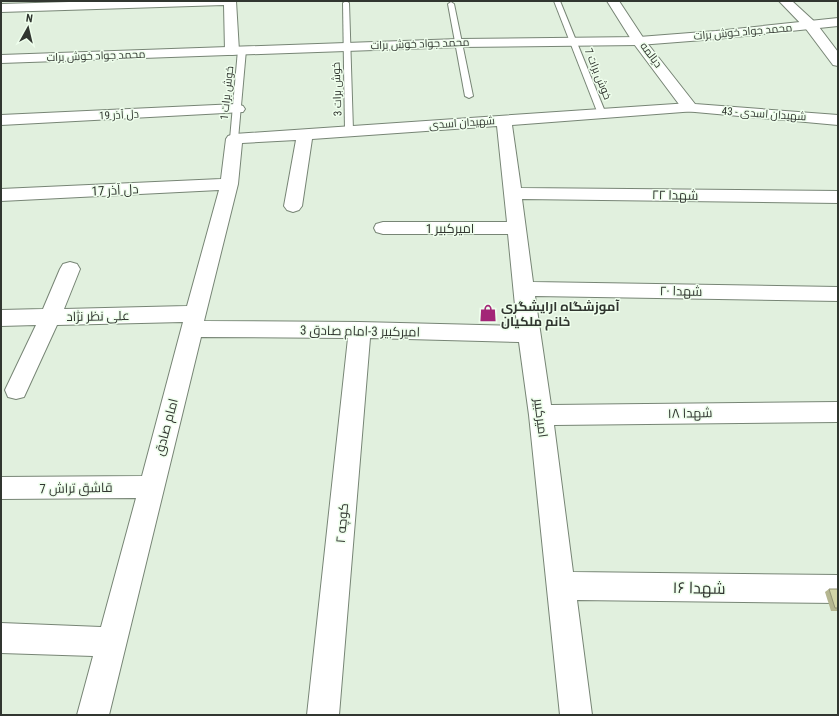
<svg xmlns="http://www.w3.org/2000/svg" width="839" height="716" font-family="'Roboto Condensed',Cairo,sans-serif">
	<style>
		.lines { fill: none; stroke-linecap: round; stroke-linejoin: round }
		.service-casing { stroke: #778575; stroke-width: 2 }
		.minor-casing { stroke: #778575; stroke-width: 2 }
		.tertiary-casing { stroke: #778575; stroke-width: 2 }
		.secondary-casing { stroke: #778575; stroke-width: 2 }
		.service { fill: #fff; fill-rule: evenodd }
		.minor { fill: #fff; fill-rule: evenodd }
		.tertiary { fill: #fff; fill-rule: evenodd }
		.secondary { fill: #fff; fill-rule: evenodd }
		.wall { fill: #b5b690 }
		.building { fill: #d2d4a7; stroke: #939475 }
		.labels { text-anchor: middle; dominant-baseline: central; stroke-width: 3; stroke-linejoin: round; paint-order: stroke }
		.far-street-label { font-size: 11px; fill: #313630; stroke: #eefeec }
		.street-label { font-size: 13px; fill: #313630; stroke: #eefeec }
		.poi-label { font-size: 13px; font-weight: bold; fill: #313630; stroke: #eefeec; text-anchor: start }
		.near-street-label { font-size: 16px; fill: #313630; stroke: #eefeec }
	</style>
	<rect width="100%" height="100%" fill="#e1f0de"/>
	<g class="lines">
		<g class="service-casing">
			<g id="service">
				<polygon points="346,1 349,3 353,131 349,133 345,131 343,3"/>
				<polygon points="554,1 560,1 606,114 605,116 599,116 598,114"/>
				<polygon points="451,2 454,4 473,96 469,98 465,96 448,4"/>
				<polygon points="242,48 246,50 238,139 234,141 230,139 238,50"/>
			</g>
		</g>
		<g class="minor-casing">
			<g id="minor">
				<polygon points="103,1 236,1 239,51 237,54 232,55 227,54 225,51 224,5 1,12 1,4"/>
				<polygon points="779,1 792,1 816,23 838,52 838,66 833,65 806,29"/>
				<path d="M690,103L696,105L698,108L696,111L512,125L521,188L838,191V203L522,199L533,282L838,287V301L535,296L551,405L838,402V422L554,425L573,572L838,575V603L577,600L592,715H560L529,415L519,342L370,338L339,715H307L348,338L201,337L109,715H77L93,656L1,653V623L101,627L136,498L1,499V477L142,476L183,322L57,325L24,397L16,399L8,397L5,390L36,325L1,326V310L43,309L60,269L63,264L70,262L77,264L80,269L64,309L187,306L219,190L1,201V189L221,179L226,139L228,136L234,134ZM497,126L507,222H383L376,224L374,228L376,232L383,234H508L517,326L360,322L204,321L238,184L242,143L296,140L284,206L287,210L293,212L299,210L302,206L312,139Z"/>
				<polygon points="237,104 243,106 245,109 243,112 1,125 1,115"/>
			</g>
		</g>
		<g class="tertiary-casing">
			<polygon id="tertiary" points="838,18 838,26 716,39 639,45 459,47 1,63 1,55 459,39 639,37 716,31"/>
		</g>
		<g class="secondary-casing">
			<polygon id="secondary" points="607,1 619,1 644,39 695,104 838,115 838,125 684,111 634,44"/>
		</g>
		<use href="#service" class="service"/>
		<use href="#minor" class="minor"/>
		<use href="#tertiary" class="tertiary"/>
		<use href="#secondary" class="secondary"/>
	</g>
	<polygon class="wall" points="829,589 838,589 838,611 831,611 825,592"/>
	<polygon class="building" points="829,589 838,589 838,608 835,608"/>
	<defs>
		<g id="shop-bare" transform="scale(1.38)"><path d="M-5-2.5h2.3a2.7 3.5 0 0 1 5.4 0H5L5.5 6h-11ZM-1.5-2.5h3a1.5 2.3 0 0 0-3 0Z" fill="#a32577" stroke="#eefeec" stroke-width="2.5" paint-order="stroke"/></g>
	</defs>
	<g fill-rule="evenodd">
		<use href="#shop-bare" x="488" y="313"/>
	</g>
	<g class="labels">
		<g class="far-street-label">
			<text transform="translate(743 32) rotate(-5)">محمد جواد خوش برات</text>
			<text transform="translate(420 44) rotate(-2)">محمد جواد خوش برات</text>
			<text transform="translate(651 55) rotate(53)">دیالمه</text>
			<text transform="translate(96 56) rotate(-2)">محمد جواد خوش برات</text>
			<text transform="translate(598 74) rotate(68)">خوش برات 7</text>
			<text transform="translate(337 89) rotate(-92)">خوش برات 3</text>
			<text transform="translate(227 93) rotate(-84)">خوش برات 1</text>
			<text transform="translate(764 114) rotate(4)">شهیدان اسدی - 43</text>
			<text transform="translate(119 115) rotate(-3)">دل آذر 19</text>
			<text transform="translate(462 123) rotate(-4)">شهیدان اسدی</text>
		</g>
		<g class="street-label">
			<text transform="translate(115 190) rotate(-3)">دل آذر 17</text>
			<text transform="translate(675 195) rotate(1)">شهدا ۲۲</text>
			<text x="450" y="228">امیرکبیر 1</text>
			<text transform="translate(681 291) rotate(1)">شهدا ۲۰</text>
			<text transform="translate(98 316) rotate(-1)">علی نظر نژاد</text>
			<text transform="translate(360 331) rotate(1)">امیرکبیر 3-امام صادق 3</text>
			<text transform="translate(690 413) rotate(-1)">شهدا ۱۸</text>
			<text transform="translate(541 418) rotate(83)">امیرکبیر</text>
			<text transform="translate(166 427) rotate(-75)">امام صادق</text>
			<text transform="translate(76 488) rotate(-1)">قاشق تراش 7</text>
			<text transform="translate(342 523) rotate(-85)">کوچه ۲</text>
		</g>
		<g class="poi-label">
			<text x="501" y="306">آموزشگاه ارایشگری<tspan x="501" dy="15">خانم ملکیان</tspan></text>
		</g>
		<g class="near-street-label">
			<text transform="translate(699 588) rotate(1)">شهدا ۱۶</text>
		</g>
	</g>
	<rect width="839" height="716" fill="none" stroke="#313630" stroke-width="4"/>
	<g transform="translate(28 28) rotate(8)" stroke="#eefeec" stroke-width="3" paint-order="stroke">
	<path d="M0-3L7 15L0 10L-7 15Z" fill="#313630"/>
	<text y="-6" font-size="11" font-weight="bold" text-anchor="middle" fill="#313630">N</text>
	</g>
</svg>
